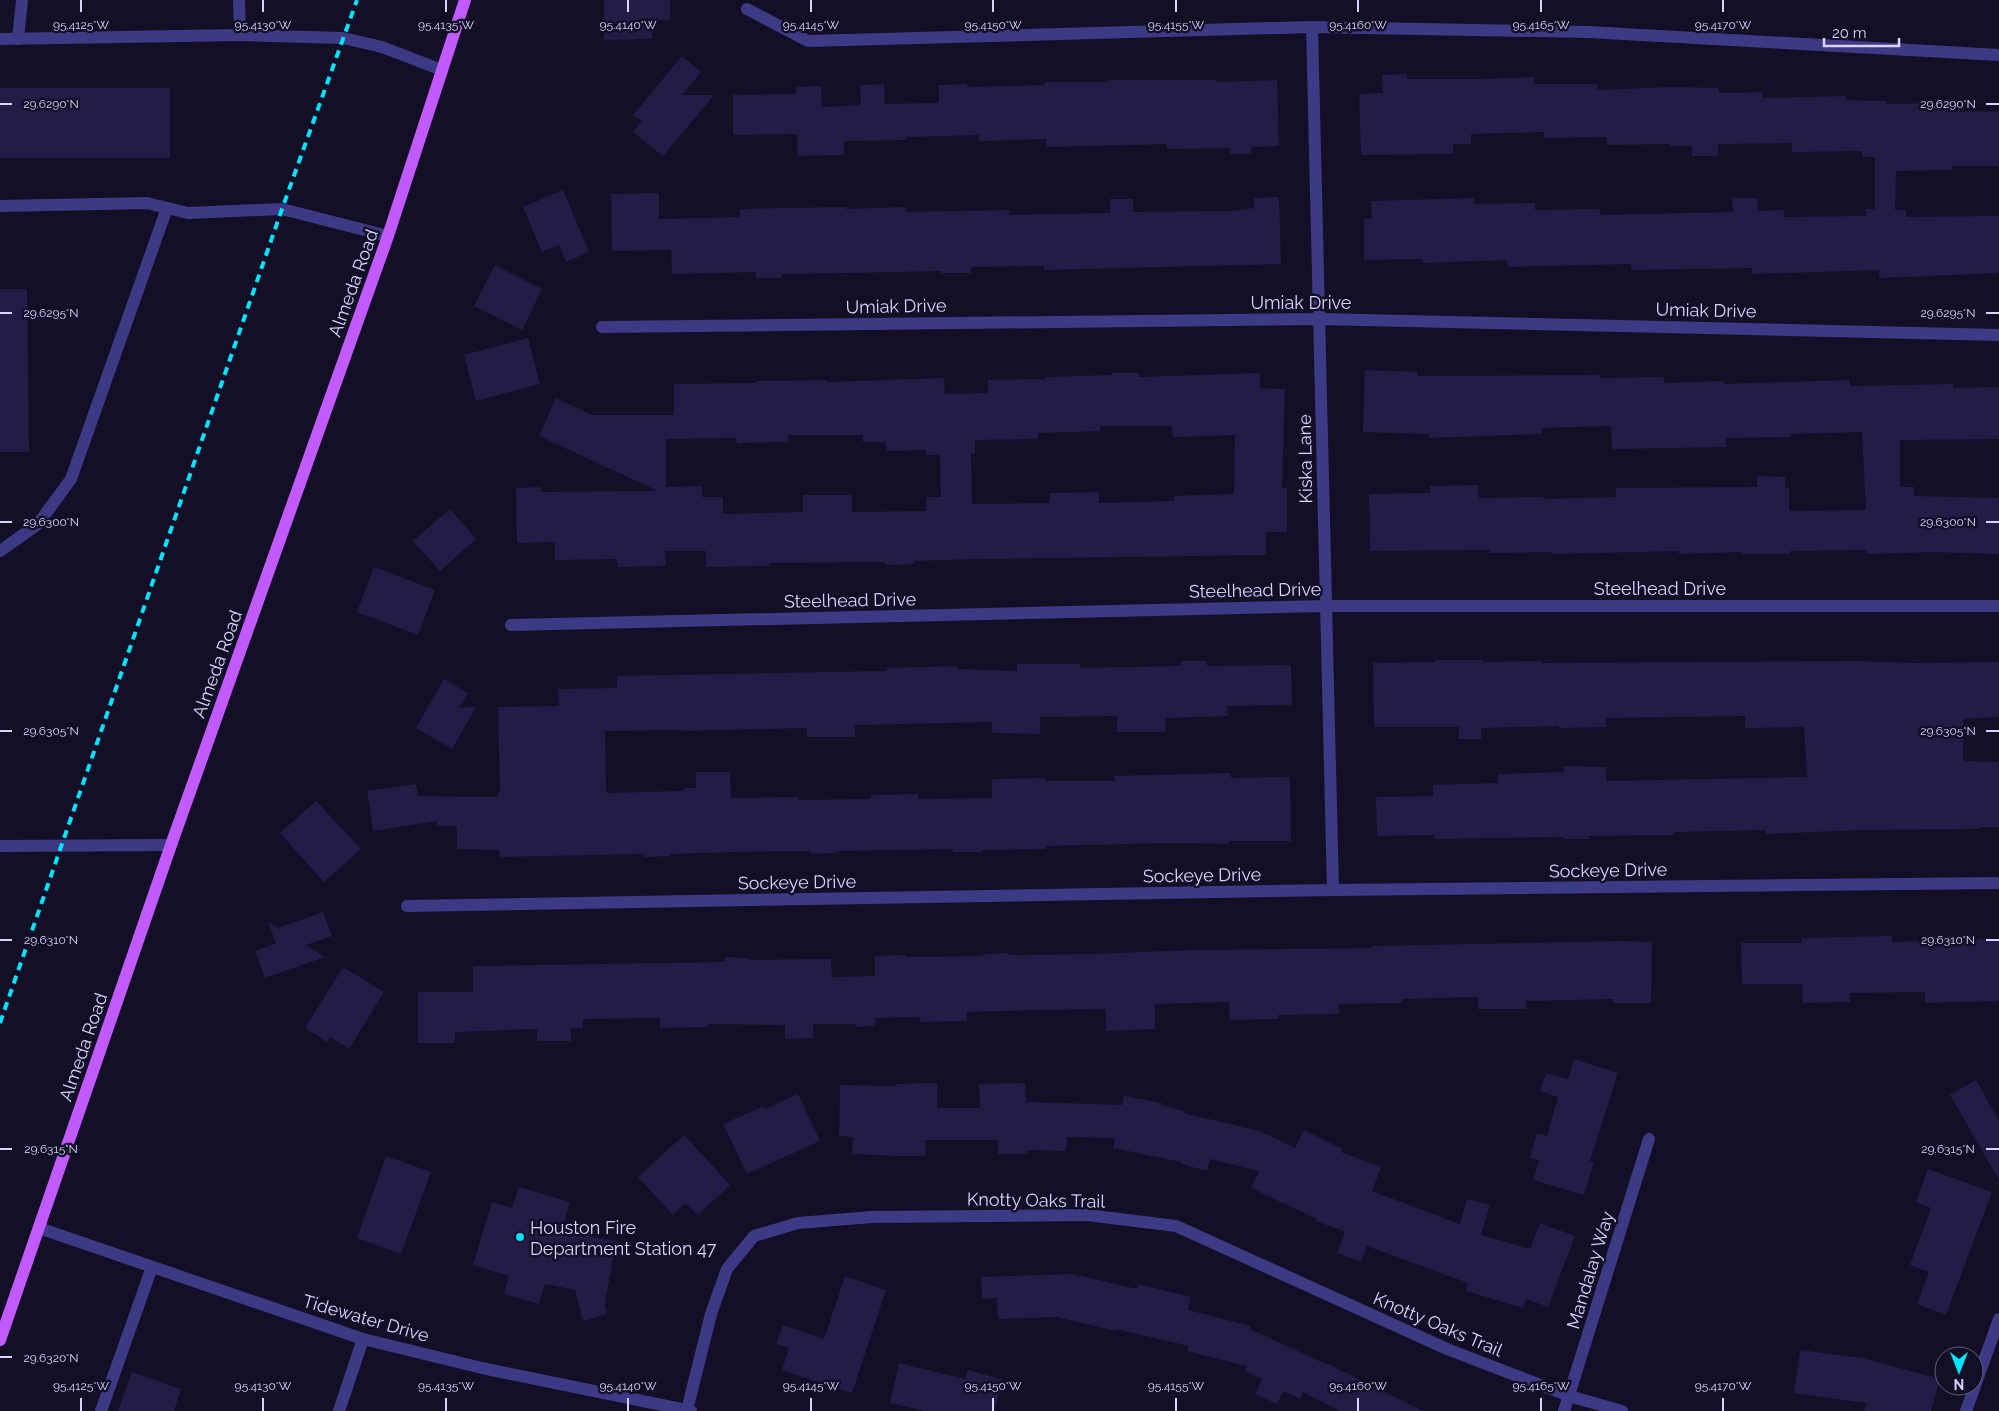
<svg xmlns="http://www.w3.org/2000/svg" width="1999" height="1411" font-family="Raleway,sans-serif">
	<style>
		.building { fill: #241b47; fill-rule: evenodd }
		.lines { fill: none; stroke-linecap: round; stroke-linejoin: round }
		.minor { stroke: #3d3a85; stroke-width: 12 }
		.major { stroke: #c25bff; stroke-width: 12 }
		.rail { stroke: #00e5ff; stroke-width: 4; stroke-dasharray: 8 6; stroke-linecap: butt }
		.ticks { fill: none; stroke: #d9d4ff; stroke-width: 2 }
		.poi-dot { fill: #00e5ff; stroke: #130f26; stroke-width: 2 }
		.labels { text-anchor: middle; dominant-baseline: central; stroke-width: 5; stroke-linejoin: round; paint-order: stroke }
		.street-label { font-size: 18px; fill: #d9d4ff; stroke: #130f26 }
		.poi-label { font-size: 18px; fill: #d9d4ff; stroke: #130f26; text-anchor: start }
		.ticks-label { font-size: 12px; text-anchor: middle; fill: #d9d4ff; stroke: #130f26; stroke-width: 5; stroke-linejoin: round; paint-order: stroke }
	</style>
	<rect width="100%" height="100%" fill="#130f26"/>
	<g class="building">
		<polygon points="604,0 670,0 670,20 652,20 652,39 604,40"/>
		<polygon points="682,56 701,72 682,95 714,95 663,156 633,132 642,121 633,115"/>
		<polygon points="1407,74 1407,79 1481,79 1534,77 1534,84 1597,84 1597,90 1671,87 1719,88 1719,93 1762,92 1763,98 1846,96 1846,100 1887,101 1887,104 1948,103 1948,112 1999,111 1999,166 1951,166 1952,170 1896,171 1895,210 1906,210 1906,217 1999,216 1999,273 1879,278 1879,270 1752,274 1752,268 1631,270 1631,264 1508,267 1507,260 1423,263 1423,259 1364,260 1364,219 1372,219 1371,201 1474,198 1474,204 1535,203 1535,210 1600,209 1600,215 1733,212 1732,198 1757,198 1758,211 1784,210 1784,217 1866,216 1866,209 1875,209 1875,157 1862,157 1862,151 1792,152 1792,143 1718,144 1718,156 1692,156 1692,146 1670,146 1670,144 1607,145 1606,137 1544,138 1544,132 1471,134 1471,144 1453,144 1453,154 1361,155 1359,94 1383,93 1382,75"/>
		<polygon points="1107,80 1217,80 1217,82 1277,80 1279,146 1251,147 1251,154 1230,154 1230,148 1167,149 1167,144 1046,147 1046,139 979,141 979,135 906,137 906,140 844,141 844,155 798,156 797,134 733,135 733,95 796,94 796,87 821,86 822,107 861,105 860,85 884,84 885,104 939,103 939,85 967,84 967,87 1045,85 1045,82 1108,82"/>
		<rect x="0" y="88" width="170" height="70"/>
		<polygon points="563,190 589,252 566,262 559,245 542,252 523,207"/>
		<polygon points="659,193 659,219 740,217 740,209 846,207 846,209 906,207 906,212 1009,210 1009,215 1110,213 1110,199 1133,199 1133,212 1232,211 1254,208 1254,198 1279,197 1281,264 1044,270 1044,266 971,267 971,273 941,273 941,271 848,273 781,274 781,278 756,278 756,272 672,274 671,250 612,251 611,194"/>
		<polygon points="495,265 542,289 522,330 474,306"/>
		<polygon points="0,289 27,289 29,452 0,452"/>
		<polygon points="528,338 540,384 476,401 464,355"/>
		<polygon points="1365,370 1417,372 1417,376 1600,375 1600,378 1664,377 1664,383 1724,381 1725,384 1849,380 1850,386 1953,384 1953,388 1999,387 1999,439 1900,440 1900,487 1914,487 1914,496 1999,498 1999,554 1933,552 1867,554 1867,550 1790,551 1790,554 1741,554 1741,552 1679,554 1679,551 1553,554 1553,552 1490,553 1490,550 1370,551 1369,494 1430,493 1430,486 1478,485 1479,498 1543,497 1543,499 1616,497 1616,488 1757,487 1757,476 1785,477 1785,488 1789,488 1789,511 1866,510 1862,432 1790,434 1790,437 1726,438 1726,447 1612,449 1611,426 1541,428 1542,434 1429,438 1429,434 1363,432"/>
		<path d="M1112,373H1139V377L1260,373V388L1285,389L1282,488H1287V532H1266V555L974,559L914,561V564L885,565V562L769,563V566L706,567V551H665L666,566L618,567L617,559L555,560V542L517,543L516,488L541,487V492L658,491L539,436L556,398L592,415H674V384L757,383V381L827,380V382L944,378L945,394L988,393V380L1046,379V377L1112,375ZM1100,426H1172L1173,437L1235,435L1234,494L1174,496V501L1099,503V492L1050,493V503L972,504L971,454H975V440L1038,439V433L1100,431ZM788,435H863V442H886L887,451L926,450V455H940L941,497H926V511L852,512V495H803V512L723,514V497H702V486L666,487V439L736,438L737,443L788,442Z"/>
		<polygon points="450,509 476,539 440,571 413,541"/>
		<polygon points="374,567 435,590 418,635 357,612"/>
		<polygon points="1435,660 1482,660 1482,662 1542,661 1542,663 1857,661 1916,663 1999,662 1999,717 1963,719 1963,761 1999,762 1999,827 1980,827 1980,829 1860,830 1766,834 1766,830 1674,832 1674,835 1589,836 1589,839 1563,839 1563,837 1434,839 1434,835 1377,836 1376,797 1433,796 1433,785 1498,783 1498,774 1564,772 1564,766 1607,767 1606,781 1807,777 1804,727 1745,728 1745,716 1606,718 1606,727 1559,728 1559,726 1481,728 1481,739 1459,739 1459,727 1374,727 1373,663 1435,662"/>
		<polygon points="1181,661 1207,661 1207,666 1291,665 1292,705 1227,706 1228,716 1165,718 1166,732 1117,732 1117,716 1040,717 1040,734 992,733 992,722 855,725 855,737 807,737 807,728 683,731 682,730 605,731 606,790 607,793 684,791 684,788 696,788 696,772 730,772 731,798 798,797 798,800 871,799 871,795 918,794 918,799 992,798 992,779 1045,778 1045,781 1115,781 1114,776 1231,773 1231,778 1290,777 1291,841 1229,841 1229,844 1170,843 1046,846 1046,849 982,850 982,852 953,852 953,849 837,851 837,853 811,854 811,851 731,852 670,854 670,856 644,857 644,854 500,857 499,850 457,849 457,826 437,826 437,821 373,831 367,791 416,784 418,796 498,797 498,793 500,792 498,707 559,706 558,689 617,688 617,676 887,671 887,668 957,666 957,669 1017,671 1017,664 1080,664 1081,668 1181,666"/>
		<polygon points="444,679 468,693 459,708 476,707 452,749 416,728"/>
		<polygon points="316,801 361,849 324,882 280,833"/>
		<polygon points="323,912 332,936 306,945 325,957 265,978 255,951 276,943 268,922 278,928"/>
		<polygon points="1892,936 1892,942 1999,939 1999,1001 1925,1003 1925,992 1850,993 1850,1002 1803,1003 1802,984 1742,984 1741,943 1802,943 1801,938"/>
		<polygon points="1622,941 1652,942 1651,1003 1613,1003 1613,999 1526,1001 1527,1009 1478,1009 1478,997 1402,999 1402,1003 1339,1004 1339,1014 1278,1015 1278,1019 1230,1020 1229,1002 1155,1004 1155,1029 1106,1031 1106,1009 1041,1010 967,1012 967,1021 920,1022 920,1017 875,1018 875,1026 856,1027 856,1024 813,1024 813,1038 785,1039 785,1025 708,1024 708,1027 660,1028 660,1018 583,1019 583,1028 571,1028 571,1041 537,1041 537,1029 455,1032 455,1043 418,1043 418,992 473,992 473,966 725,962 725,957 749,958 749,960 831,959 832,977 875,976 875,956 906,955 906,957 983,956 983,954 1009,953 1009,955 1093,954 1195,950 1372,948 1372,946"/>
		<polygon points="343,967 384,992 349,1049 330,1037 327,1042 305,1028"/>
		<polygon points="1574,1059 1618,1073 1590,1161 1594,1162 1584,1195 1533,1180 1539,1161 1530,1158 1537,1133 1547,1136 1558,1097 1540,1091 1546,1073 1568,1079"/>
		<polygon points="1976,1080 1999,1121 1999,1180 1950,1095"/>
		<polygon points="937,1083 937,1108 980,1108 979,1084 1025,1083 1026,1102 1122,1105 1124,1096 1162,1103 1161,1105 1184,1111 1183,1113 1260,1131 1295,1148 1304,1130 1342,1149 1341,1152 1381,1167 1372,1191 1460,1224 1467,1199 1490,1205 1481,1235 1530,1249 1540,1223 1575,1236 1548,1307 1526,1299 1523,1308 1466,1291 1468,1283 1367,1246 1361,1262 1337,1253 1345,1232 1316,1221 1317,1219 1251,1188 1259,1171 1210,1159 1207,1171 1181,1164 1181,1162 1113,1148 1115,1138 1067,1137 1066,1151 1027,1150 1027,1154 998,1154 998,1140 925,1140 926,1156 897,1156 852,1154 853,1137 839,1136 840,1085 896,1086 896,1084"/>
		<polygon points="798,1094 820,1141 747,1174 723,1124 764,1106 765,1109"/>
		<polygon points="684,1135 730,1185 698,1215 685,1203 673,1215 638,1177"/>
		<polygon points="386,1156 431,1172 401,1254 357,1238"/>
		<polygon points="1928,1169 1992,1192 1946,1315 1917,1304 1929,1272 1910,1265 1931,1208 1916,1202"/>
		<polygon points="519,1187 570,1202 561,1231 616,1241 605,1304 607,1314 583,1321 575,1290 545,1284 539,1304 504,1294 509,1276 473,1265 492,1202 512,1208"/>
		<polygon points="1072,1274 1137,1289 1138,1284 1191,1297 1188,1310 1251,1326 1250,1329 1328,1365 1328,1364 1423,1411 1340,1411 1303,1392 1300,1399 1283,1391 1277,1404 1255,1394 1262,1379 1245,1371 1247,1366 1187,1351 1189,1346 1116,1329 1116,1331 1057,1317 998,1319 997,1298 982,1299 981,1277"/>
		<polygon points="845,1276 886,1290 852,1393 782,1370 789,1348 776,1344 783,1325 824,1339"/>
		<polygon points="1800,1350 1863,1358 1940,1379 1931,1411 1864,1411 1866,1403 1794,1393"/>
		<polygon points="899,1363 965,1379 968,1370 1003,1380 994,1411 925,1411 890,1403"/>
		<polygon points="132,1372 181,1389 174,1411 118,1411"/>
	</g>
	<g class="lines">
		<g class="minor">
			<polyline points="239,0 240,35"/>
			<polyline points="747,9 808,41 1312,27 1588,32 1999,55"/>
			<polyline points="1312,27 1333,890"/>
			<polyline points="0,39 240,35 343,38 382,47 442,70"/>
			<polyline points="18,39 22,0"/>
			<polyline points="0,206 147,203 188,213 282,209 388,236"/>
			<polyline points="602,327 1319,319 1999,335"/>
			<polyline points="0,551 38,524 71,479 167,208"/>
			<polyline points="511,625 1326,606 1999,606"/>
			<polyline points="0,846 171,845"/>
			<polyline points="407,906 1333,890 1999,883"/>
			<polyline points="39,1228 363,1339 482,1368 691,1411"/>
			<polyline points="687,1410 711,1314 727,1269 754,1236 798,1223 872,1217 1087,1215 1176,1226 1447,1349 1569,1396 1622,1411"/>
			<polyline points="101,1411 152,1267"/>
			<polyline points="339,1411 363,1339"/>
			<polyline points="1564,1411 1649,1139"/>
			<polyline points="1966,1411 1999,1319"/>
		</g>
		<polyline class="major" points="0,1340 171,845 388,236 465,0"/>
		<polyline class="rail" points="0,1023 282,209 357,0"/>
	</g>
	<path class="ticks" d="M81,0V12M263,0V12M446,0V12M628,0V12M811,0V12M993,0V12M1176,0V12M1358,0V12M1541,0V12M1723,0V12M0,104H12M1986,104H1999M0,313H12M1986,313H1999M0,522H12M1986,522H1999M0,731H12M1986,731H1999M0,940H12M1986,940H1999M0,1149H12M1986,1149H1999M0,1357H12M81,1398V1411M263,1398V1411M446,1398V1411M628,1398V1411M811,1398V1411M993,1398V1411M1176,1398V1411M1358,1398V1411M1541,1398V1411M1723,1398V1411"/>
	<circle class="poi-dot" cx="520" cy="1237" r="5"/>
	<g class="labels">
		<g class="street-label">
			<text transform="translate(353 283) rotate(-70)">Almeda Road</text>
			<text x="1301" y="302">Umiak Drive</text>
			<text transform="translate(896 306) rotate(-1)">Umiak Drive</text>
			<text transform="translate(1706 310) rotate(1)">Umiak Drive</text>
			<text transform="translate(1305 459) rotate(-91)">Kiska Lane</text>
			<text x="1660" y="588">Steelhead Drive</text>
			<text transform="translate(1255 590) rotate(-1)">Steelhead Drive</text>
			<text transform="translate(850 600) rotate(-1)">Steelhead Drive</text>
			<text transform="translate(217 664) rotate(-70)">Almeda Road</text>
			<text transform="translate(1608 870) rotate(-1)">Sockeye Drive</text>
			<text transform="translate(1202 875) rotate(-1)">Sockeye Drive</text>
			<text transform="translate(797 882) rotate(-1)">Sockeye Drive</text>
			<text transform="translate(83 1047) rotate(-71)">Almeda Road</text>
			<text transform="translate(1036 1200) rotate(1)">Knotty Oaks Trail</text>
			<text transform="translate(1590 1270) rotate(-73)">Mandalay Way</text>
			<text transform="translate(366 1318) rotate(16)">Tidewater Drive</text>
			<text transform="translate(1438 1324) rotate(23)">Knotty Oaks Trail</text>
		</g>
		<g class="poi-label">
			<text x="530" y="1227">Houston Fire<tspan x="530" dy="21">Department Station 47</tspan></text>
		</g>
	</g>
	<g class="ticks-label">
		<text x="81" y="29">95.4125°W</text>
		<text x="263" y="29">95.4130°W</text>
		<text x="446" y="29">95.4135°W</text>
		<text x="628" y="29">95.4140°W</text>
		<text x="811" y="29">95.4145°W</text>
		<text x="993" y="29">95.4150°W</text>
		<text x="1176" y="29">95.4155°W</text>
		<text x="1358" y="29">95.4160°W</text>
		<text x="1541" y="29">95.4165°W</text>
		<text x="1723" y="29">95.4170°W</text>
		<text x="1948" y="108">29.6290°N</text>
		<text x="51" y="108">29.6290°N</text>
		<text x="1948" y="317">29.6295°N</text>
		<text x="51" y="317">29.6295°N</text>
		<text x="1948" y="526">29.6300°N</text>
		<text x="51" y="526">29.6300°N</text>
		<text x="1948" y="735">29.6305°N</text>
		<text x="51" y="735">29.6305°N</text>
		<text x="1948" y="944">29.6310°N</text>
		<text x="51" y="944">29.6310°N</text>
		<text x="1948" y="1153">29.6315°N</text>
		<text x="51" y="1153">29.6315°N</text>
		<text x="51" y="1362">29.6320°N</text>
		<text x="81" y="1390">95.4125°W</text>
		<text x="263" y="1390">95.4130°W</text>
		<text x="446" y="1390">95.4135°W</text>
		<text x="628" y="1390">95.4140°W</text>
		<text x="811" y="1390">95.4145°W</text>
		<text x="993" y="1390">95.4150°W</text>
		<text x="1176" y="1390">95.4155°W</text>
		<text x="1358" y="1390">95.4160°W</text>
		<text x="1541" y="1390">95.4165°W</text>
		<text x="1723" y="1390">95.4170°W</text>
	</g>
	<g transform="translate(1959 1371) rotate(180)"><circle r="24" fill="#130f26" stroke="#625e7d"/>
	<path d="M0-4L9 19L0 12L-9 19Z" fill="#00e5ff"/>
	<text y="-8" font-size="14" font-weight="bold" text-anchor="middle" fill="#d9d4ff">N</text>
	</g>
	<path d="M1824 38v8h75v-8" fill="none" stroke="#d9d4ff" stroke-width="2.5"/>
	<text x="1832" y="38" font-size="15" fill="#d9d4ff" stroke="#130f26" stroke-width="4" paint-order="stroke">20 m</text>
</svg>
